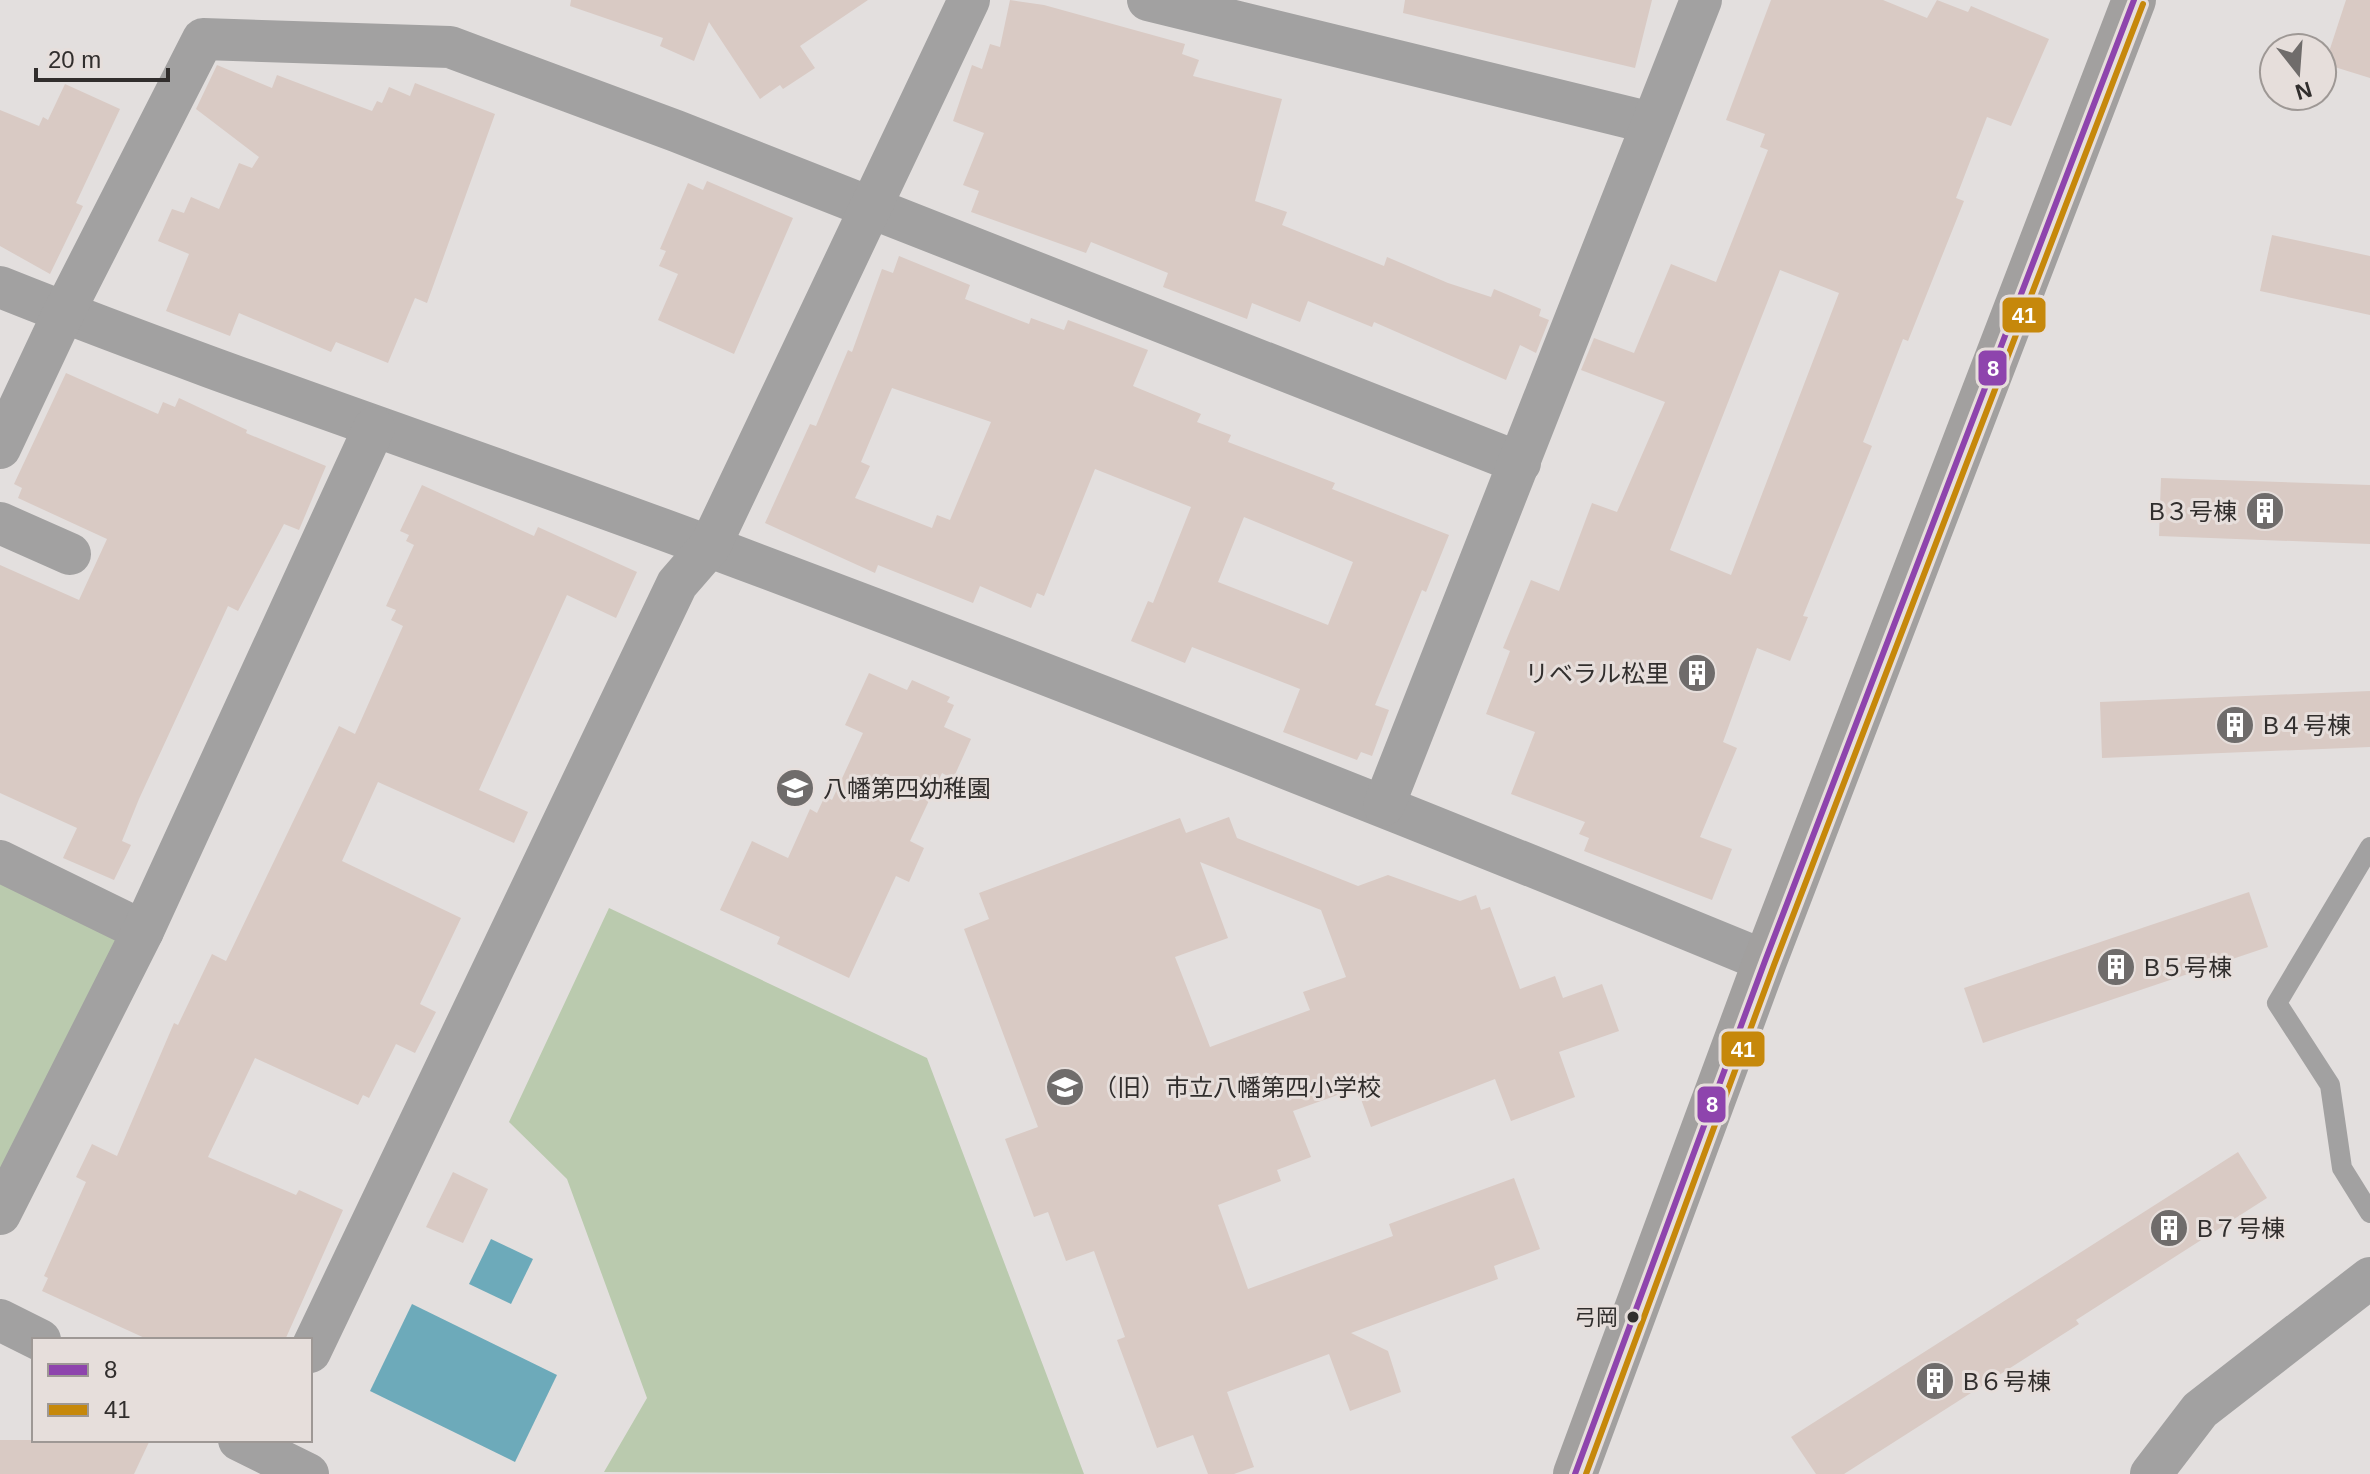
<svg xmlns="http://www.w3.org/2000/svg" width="2370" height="1474" font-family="Helvetica,'Noto Sans JP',sans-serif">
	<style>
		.green { fill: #bacaae }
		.water { fill: #6daaba }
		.building { fill: #d9cac4; fill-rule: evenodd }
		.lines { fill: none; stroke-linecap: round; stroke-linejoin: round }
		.lane { stroke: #a2a1a1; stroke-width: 20 }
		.street { stroke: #a2a1a1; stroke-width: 42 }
		.secondary { stroke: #a2a09f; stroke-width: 44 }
		.bus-1-casing { stroke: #e6dedb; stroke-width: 12 }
		.bus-2-casing { stroke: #e6dedb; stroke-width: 12 }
		.bus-1 { stroke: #8e44ad; stroke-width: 6 }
		.bus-2 { stroke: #c6880b; stroke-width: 6 }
		.bus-dot { fill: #312e2d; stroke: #e6dedb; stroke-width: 3 }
		.labels { text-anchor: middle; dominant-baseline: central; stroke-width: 6; stroke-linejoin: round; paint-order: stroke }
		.bus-label { font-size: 22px; fill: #312e2d; stroke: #e6dedb; text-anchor: end }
		.poi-label { font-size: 24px; fill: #312e2d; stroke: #e6dedb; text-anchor: start }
		.line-badge { stroke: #e6dedb; stroke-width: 3 }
		.badge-label { font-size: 22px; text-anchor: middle; font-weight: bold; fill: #fff }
	</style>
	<rect width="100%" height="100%" fill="#e3dfde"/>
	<g class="green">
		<polygon points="0,879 112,930 117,944 0,1173"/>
		<polygon points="609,908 927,1058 1084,1474 604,1472 647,1398 567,1179 509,1122"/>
	</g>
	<g class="water">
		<polygon points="491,1239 533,1259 511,1304 469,1284"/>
		<polygon points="412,1304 557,1375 515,1462 370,1391"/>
	</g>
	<g class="building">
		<polygon points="571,0 868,0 800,46 815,68 783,89 780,85 760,99 709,22 694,61 660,46 663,38 570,6"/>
		<polygon points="1010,0 1044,5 1185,44 1182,54 1199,60 1193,76 1282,99 1255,201 1287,212 1282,225 1384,266 1387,257 1448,283 1491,297 1494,289 1541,309 1539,316 1549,320 1536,353 1520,345 1506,380 1374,322 1372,327 1308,301 1300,322 1252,303 1247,319 1163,287 1168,273 1091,242 1086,253 971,212 979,191 963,185 984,133 953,121 972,65 982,69 990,44 1000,47"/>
		<polygon points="1405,0 1652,0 1635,68 1403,13"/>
		<path d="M1771,0H1883L1927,18L1937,0L1968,12L1971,6L2049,39L2011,126L1987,117L1956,198L1964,201L1908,341L1903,339L1863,442L1872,446L1803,616L1808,617L1790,661L1757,648L1723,742L1737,748L1700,837L1732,849L1712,900L1584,851L1589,838L1579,834L1585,822L1511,794L1535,732L1486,714L1510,651L1503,648L1531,580L1559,591L1592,503L1617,512L1665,402L1581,370L1594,338L1634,353L1671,264L1716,282L1768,150L1760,147L1765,134L1726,120ZM1780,270L1839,293L1731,575L1670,550Z"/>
		<polygon points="2346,0 2370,0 2370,78 2325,64"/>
		<polygon points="217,65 272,88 277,75 372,111 377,101 382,103 389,87 410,96 415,83 495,114 427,303 415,298 388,363 336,342 331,352 239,313 230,336 166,311 189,254 158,241 172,209 184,213 191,197 219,209 239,163 252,168 259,157 196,109"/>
		<polygon points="65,84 120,109 76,203 83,206 50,274 0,246 0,110 39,126 43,117 48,120"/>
		<polygon points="707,181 793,218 734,354 658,320 678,274 659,266 666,251 660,249 688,183 703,190"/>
		<polygon points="2272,235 2370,256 2370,315 2260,291"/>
		<path d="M899,256L970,285L965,299L1029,324L1031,318L1064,330L1068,320L1148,350L1133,386L1201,414L1197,422L1231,435L1228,442L1335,483L1332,489L1449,535L1426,592L1422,590L1375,705L1389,710L1372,756L1361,752L1357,760L1283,732L1300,689L1192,647L1185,663L1131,641L1148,601L1153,603L1191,507L1095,469L1044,596L1037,593L1031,608L980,586L973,603L878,565L875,573L765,523L810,424L816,426L848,350L852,352L882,269L893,273ZM892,388L991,422L950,520L937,515L932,528L855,498L870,466L861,462ZM1244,517L1353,562L1328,625L1218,582Z"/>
		<polygon points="66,373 158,414 163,402 175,407 179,398 247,430 246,433 326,466 299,530 284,524 238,611 228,606 139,799 122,841 131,845 114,880 63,858 77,828 0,793 0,565 79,600 107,539 18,498 22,488 14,484"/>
		<polygon points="2161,478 2370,485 2370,544 2159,536"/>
		<polygon points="422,485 534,536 538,527 637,572 616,618 567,595 479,790 528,812 514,843 378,782 342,861 461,918 420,1004 436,1012 415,1053 396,1044 369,1098 363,1095 358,1105 255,1058 208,1157 296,1195 299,1190 343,1210 285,1340 149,1340 42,1291 48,1278 44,1276 86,1182 76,1177 92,1144 117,1156 174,1023 178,1025 212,954 226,961 339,726 355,734 403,626 391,620 396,610 386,606 414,545 406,541 409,535 400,531"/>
		<polygon points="869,673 907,690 912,680 950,697 947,702 954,705 944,727 971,739 953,779 942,773 910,841 924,848 909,882 896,876 849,978 777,944 780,937 720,910 752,841 788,858 810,809 817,813 825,796 832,800 863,733 845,725"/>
		<polygon points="2370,691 2370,747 2102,758 2100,702"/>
		<path d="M1229,817L1237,838L1358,886L1388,875L1460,901L1476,895L1481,910L1490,907L1520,989L1555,976L1563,998L1602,984L1619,1031L1559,1052L1575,1097L1511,1121L1495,1079L1371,1127L1357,1088L1293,1111L1311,1157L1277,1170L1281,1181L1218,1205L1248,1289L1393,1236L1389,1224L1514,1178L1540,1249L1494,1266L1498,1279L1351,1333L1388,1351L1401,1392L1350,1411L1329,1354L1227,1392L1254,1467L1234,1474H1208L1193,1435L1157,1448L1117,1340L1125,1337L1094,1251L1066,1261L1048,1212L1034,1217L1005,1139L1038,1127L964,929L989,919L979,893L1180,818L1186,833ZM1200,862L1321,910L1346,977L1303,992L1310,1010L1210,1047L1175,957L1228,938Z"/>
		<polygon points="2249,892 2268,947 1983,1043 1964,988"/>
		<polygon points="2238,1152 2267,1198 2076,1320 2079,1324 1844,1474 1816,1474 1791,1437"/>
		<polygon points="453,1172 488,1189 463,1243 426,1227"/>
		<polygon points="0,1440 150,1440 134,1474 0,1474"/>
	</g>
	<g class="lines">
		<polyline class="lane" points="2370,847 2277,1003 2330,1085 2342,1168 2370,1213"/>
		<g class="street">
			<polyline points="1148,0 1651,123"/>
			<path d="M0,287C235,381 476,459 713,548C1066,680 1417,818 1765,961"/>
			<polyline points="0,448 64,312 203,39 450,47 676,131 1520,463"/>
			<polyline points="0,523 70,554"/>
			<polyline points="1384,805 1701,0"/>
			<polyline points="0,861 143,931"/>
			<polyline points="0,1214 143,931 374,428"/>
			<polyline points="0,1320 40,1340"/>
			<polyline points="310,1352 677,584 710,546 969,0"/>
			<polyline points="239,1440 308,1474"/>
			<polyline points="2151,1474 2200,1410 2370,1278"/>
		</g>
		<polyline class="secondary" points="1575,1474 1765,961 2134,0"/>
		<g class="bus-1-casing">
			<polyline id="bus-1" points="1575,1474 1765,961 2134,0"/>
		</g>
		<g class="bus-2-casing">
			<polyline id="bus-2" points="1586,1474 1774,965 2143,4"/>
		</g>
		<use href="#bus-1" class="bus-1"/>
		<use href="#bus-2" class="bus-2"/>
	</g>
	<defs>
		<g id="building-disc" transform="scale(2)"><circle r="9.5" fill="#6f6c6b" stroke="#e6dedb"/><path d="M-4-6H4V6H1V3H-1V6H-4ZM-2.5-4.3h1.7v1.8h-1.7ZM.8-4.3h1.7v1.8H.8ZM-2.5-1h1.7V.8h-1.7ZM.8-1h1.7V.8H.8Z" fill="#fff"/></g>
		<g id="school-disc" transform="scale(2)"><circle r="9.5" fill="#6f6c6b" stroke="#e6dedb"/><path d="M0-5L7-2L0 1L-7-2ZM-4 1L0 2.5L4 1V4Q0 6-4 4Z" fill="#fff"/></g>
	</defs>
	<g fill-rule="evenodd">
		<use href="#building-disc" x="2265" y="511"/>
		<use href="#building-disc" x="1697" y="673"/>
		<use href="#building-disc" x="2235" y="725"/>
		<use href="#school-disc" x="795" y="788"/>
		<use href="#building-disc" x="2116" y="967"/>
		<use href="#school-disc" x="1065" y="1087"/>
		<use href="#building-disc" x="2169" y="1228"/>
		<use href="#building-disc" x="1935" y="1381"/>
	</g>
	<circle class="bus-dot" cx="1633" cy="1317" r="7"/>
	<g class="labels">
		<g class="bus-label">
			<text x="1618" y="1317">弓岡</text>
		</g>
		<g class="poi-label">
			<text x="2237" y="511" text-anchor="end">B３号棟</text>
			<text x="1669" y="673" text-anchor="end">リベラル松里</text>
			<text x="2263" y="725">B４号棟</text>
			<text x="823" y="788">八幡第四幼稚園</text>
			<text x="2144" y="967">B５号棟</text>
			<text x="1093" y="1087">（旧）市立八幡第四小学校</text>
			<text x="2197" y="1228">B７号棟</text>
			<text x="1963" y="1381">B６号棟</text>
		</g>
	</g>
	<g class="line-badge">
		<rect x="2001" y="296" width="46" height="38" rx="8" fill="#c6880b"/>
		<rect x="1977" y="349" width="31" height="38" rx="8" fill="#8e44ad"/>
		<rect x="1720" y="1030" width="46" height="38" rx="8" fill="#c6880b"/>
		<rect x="1696" y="1085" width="31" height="39" rx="8" fill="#8e44ad"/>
	</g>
	<g class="badge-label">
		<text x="2024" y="323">41</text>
		<text x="1993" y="376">8</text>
		<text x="1743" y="1057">41</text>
		<text x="1712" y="1112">8</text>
	</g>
	<rect x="32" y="1338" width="280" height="104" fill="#e6dedb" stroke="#9e9895" stroke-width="2"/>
	<rect x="48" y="1364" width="40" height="12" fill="#8e44ad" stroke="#9e9895" stroke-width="2"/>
	<text x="104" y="1378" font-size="24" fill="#312e2d">8</text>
	<rect x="48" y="1404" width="40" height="12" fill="#c6880b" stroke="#9e9895" stroke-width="2"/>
	<text x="104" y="1418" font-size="24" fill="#312e2d">41</text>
	<g transform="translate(2298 72) rotate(163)"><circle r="38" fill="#e6dedb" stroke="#9e9895" stroke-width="2"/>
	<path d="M0-6L14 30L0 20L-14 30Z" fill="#6f6c6b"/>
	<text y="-12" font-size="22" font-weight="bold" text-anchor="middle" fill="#312e2d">N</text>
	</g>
	<path d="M36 68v12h132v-12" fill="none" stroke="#312e2d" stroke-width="4"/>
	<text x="48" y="68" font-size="24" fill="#312e2d" stroke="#e6dedb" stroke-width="6" paint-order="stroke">20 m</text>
</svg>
